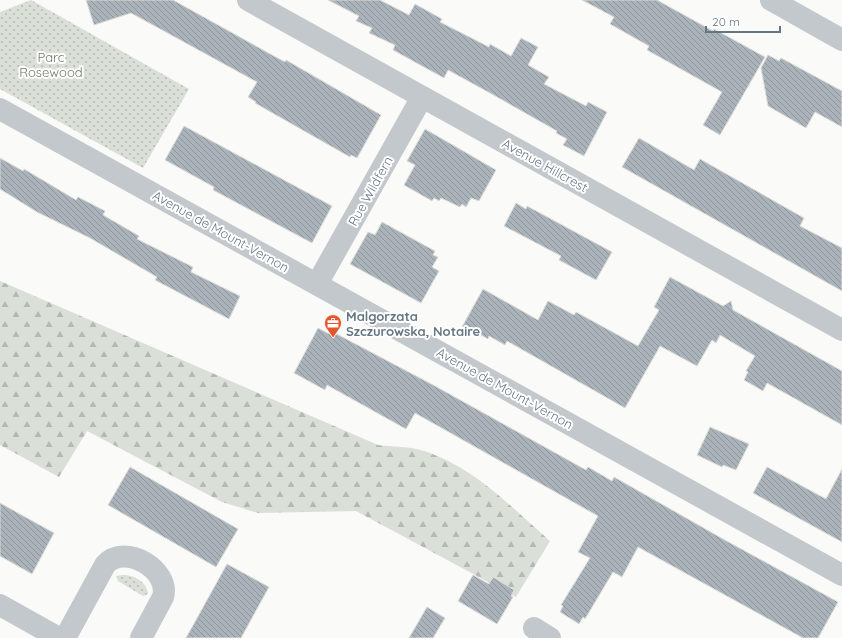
<svg xmlns="http://www.w3.org/2000/svg" width="842" height="638" font-family="Quicksand,sans-serif">
	<style>
		.green { fill: url(#green-dots) }
		.forest { fill: url(#forest-firs) }
		.building { fill: url(#building-back-hatch); stroke: #dcdcda }
		.lines { fill: none; stroke-linecap: round; stroke-linejoin: round }
		.minor { stroke: #c3c8cc; stroke-width: 22 }
		.labels { text-anchor: middle; dominant-baseline: central; stroke-width: 4; stroke-linejoin: round; paint-order: stroke }
		.park-label { font-size: 13px; fill: #687a64; stroke: #fff }
		.street-label { font-size: 13px; fill: #657683; stroke: #fff }
		.poi-label { font-size: 13px; font-weight: bold; fill: #657683; stroke: #fff; text-anchor: start }
	</style>
	<defs>
		<pattern id="green-dots" width="8" height="8" patternUnits="userSpaceOnUse"><rect width="8" height="8" fill="#dadfd7"/><path d="M2 2h.1M6 6h.1" fill="none" stroke="#b4b9b4" stroke-width="1.8" stroke-linecap="round"/></pattern>
		<pattern id="forest-firs" width="22" height="20" patternUnits="userSpaceOnUse"><rect width="22" height="20" fill="#dadfd7"/><path d="M5 1l3.5 6h-7zM16 11l3.5 6h-7z" fill="#b4b9b4"/></pattern>
		<pattern id="building-back-hatch" width="6" height="6" patternUnits="userSpaceOnUse"><rect width="6" height="6" fill="#aab3b9"/><path d="M-1 5l2 2M0 0l6 6M5-1l2 2" fill="none" stroke="#8e969c"/></pattern>
	</defs>
	<rect width="100%" height="100%" fill="#fafaf8"/>
	<g class="green">
		<polygon points="31,0 189,89 143,168 0,89 0,12"/>
		<path d="M123,575C134,575 147,582 148,594L143,596L118,581L116,576Z"/>
	</g>
	<path class="forest" d="M0,281L378,445C392,447 410,446 424,451C474,467 511,507 550,541L516,597L356,511L258,513L222,502L87,431L59,477L0,445Z"/>
	<g class="building">
		<polygon points="86,0 173,0 272,55 285,62 286,60 381,115 357,158 351,155 350,157 255,103 256,102 248,97 257,82 131,13 94,25"/>
		<polygon points="328,0 380,0 409,15 415,4 442,19 440,22 489,47 490,44 511,56 521,38 538,47 528,65 549,77 544,84 586,106 588,102 607,112 584,156 563,145 567,139 556,133 557,131 490,93 448,70 444,78 393,50 395,45 369,33 372,28 356,21 359,16"/>
		<polygon points="582,0 657,0 713,31 714,29 765,57 720,135 703,125 722,92 647,50 649,46 610,24 614,17"/>
		<polygon points="768,55 779,61 781,58 842,91 842,127 815,112 806,128 768,106 761,68"/>
		<polygon points="184,126 332,206 312,243 213,190 214,187 165,160"/>
		<polygon points="425,129 496,170 479,201 471,198 466,207 462,204 460,207 441,198 439,201 434,198 432,201 404,185 415,165 407,161"/>
		<polygon points="639,138 694,170 700,159 804,218 800,226 842,248 842,291 622,167"/>
		<polygon points="0,158 23,171 24,169 76,200 78,197 105,211 103,215 139,236 137,239 193,267 191,272 240,296 229,319 155,280 157,277 90,238 37,212 0,189"/>
		<polygon points="516,203 526,209 527,206 612,252 596,280 559,260 561,256 504,226"/>
		<polygon points="382,222 435,251 433,255 438,257 432,267 439,271 421,303 350,264 368,232 375,235"/>
		<polygon points="670,277 723,306 731,301 733,310 842,371 842,425 767,383 763,391 744,380 748,372 746,371 755,356 720,335 716,343 712,340 697,366 660,346 625,408 507,341 505,345 489,336 488,339 481,335 480,337 462,327 483,289 538,320 548,301 574,315 576,312 638,346 659,310 654,307"/>
		<polygon points="318,328 329,334 331,331 435,386 586,470 588,467 612,481 614,477 723,539 838,602 818,638 803,638 638,547 622,577 613,572 585,619 583,617 579,624 560,612 563,606 561,605 590,558 578,552 598,516 415,413 406,429 327,385 325,390 294,373"/>
		<polygon points="710,427 749,444 736,470 723,465 722,467 697,455"/>
		<polygon points="130,467 238,529 216,567 108,505"/>
		<polygon points="767,467 826,499 842,469 842,542 753,493"/>
		<polygon points="0,503 54,533 32,574 0,556"/>
		<polygon points="227,564 269,587 241,638 186,638"/>
		<polygon points="473,575 489,584 493,577 514,590 511,596 513,597 497,624 458,601"/>
		<polygon points="427,607 445,618 433,638 409,638"/>
	</g>
	<g class="lines">
		<g class="minor">
			<polyline points="248,0 842,330"/>
			<polyline points="771,0 842,40"/>
			<polyline points="0,109 842,575"/>
			<polyline points="317,284 422,97"/>
			<polyline points="0,605 59,638"/>
			<polyline points="534,628 550,638"/>
			<path d="M65,638L105,565C124,542 171,570 163,597L141,638"/>
		</g>
	</g>
	<defs>
		<g id="office-pin" transform="scale(0.9)"><path d="M0 17L-7.5 6A9.5 9.5 0 1 1 7.5 6Z" fill="#e4572e" stroke="#fff"/><path d="M-6-3h4V-5.5h4V-3h4V5H-6ZM-1-4.5V-3h2v-1.5ZM-6 0V1H6V0Z" fill="#fff"/></g>
	</defs>
	<g fill-rule="evenodd">
		<use href="#office-pin" x="333" y="323"/>
	</g>
	<g class="labels">
		<g class="park-label">
			<text x="51" y="57">Parc<tspan x="51" dy="15">Rosewood</tspan></text>
		</g>
		<g class="street-label">
			<text transform="translate(545 165) rotate(29)">Avenue Hillcrest</text>
			<text transform="translate(370 191) rotate(-61)">Rue Wildfern</text>
			<text transform="translate(221 231) rotate(29)">Avenue de Mount-Vernon</text>
			<text transform="translate(505 388) rotate(29)">Avenue de Mount-Vernon</text>
		</g>
		<g class="poi-label">
			<text x="346" y="316">Malgorzata<tspan x="346" dy="15">Szczurowska, Notaire</tspan></text>
		</g>
	</g>
	<path d="M706 26v6h74v-6" fill="none" stroke="#657683" stroke-width="2"/>
	<text x="712" y="26" font-size="12" fill="#657683" stroke="#ffffff" stroke-width="3" paint-order="stroke">20 m</text>
</svg>
